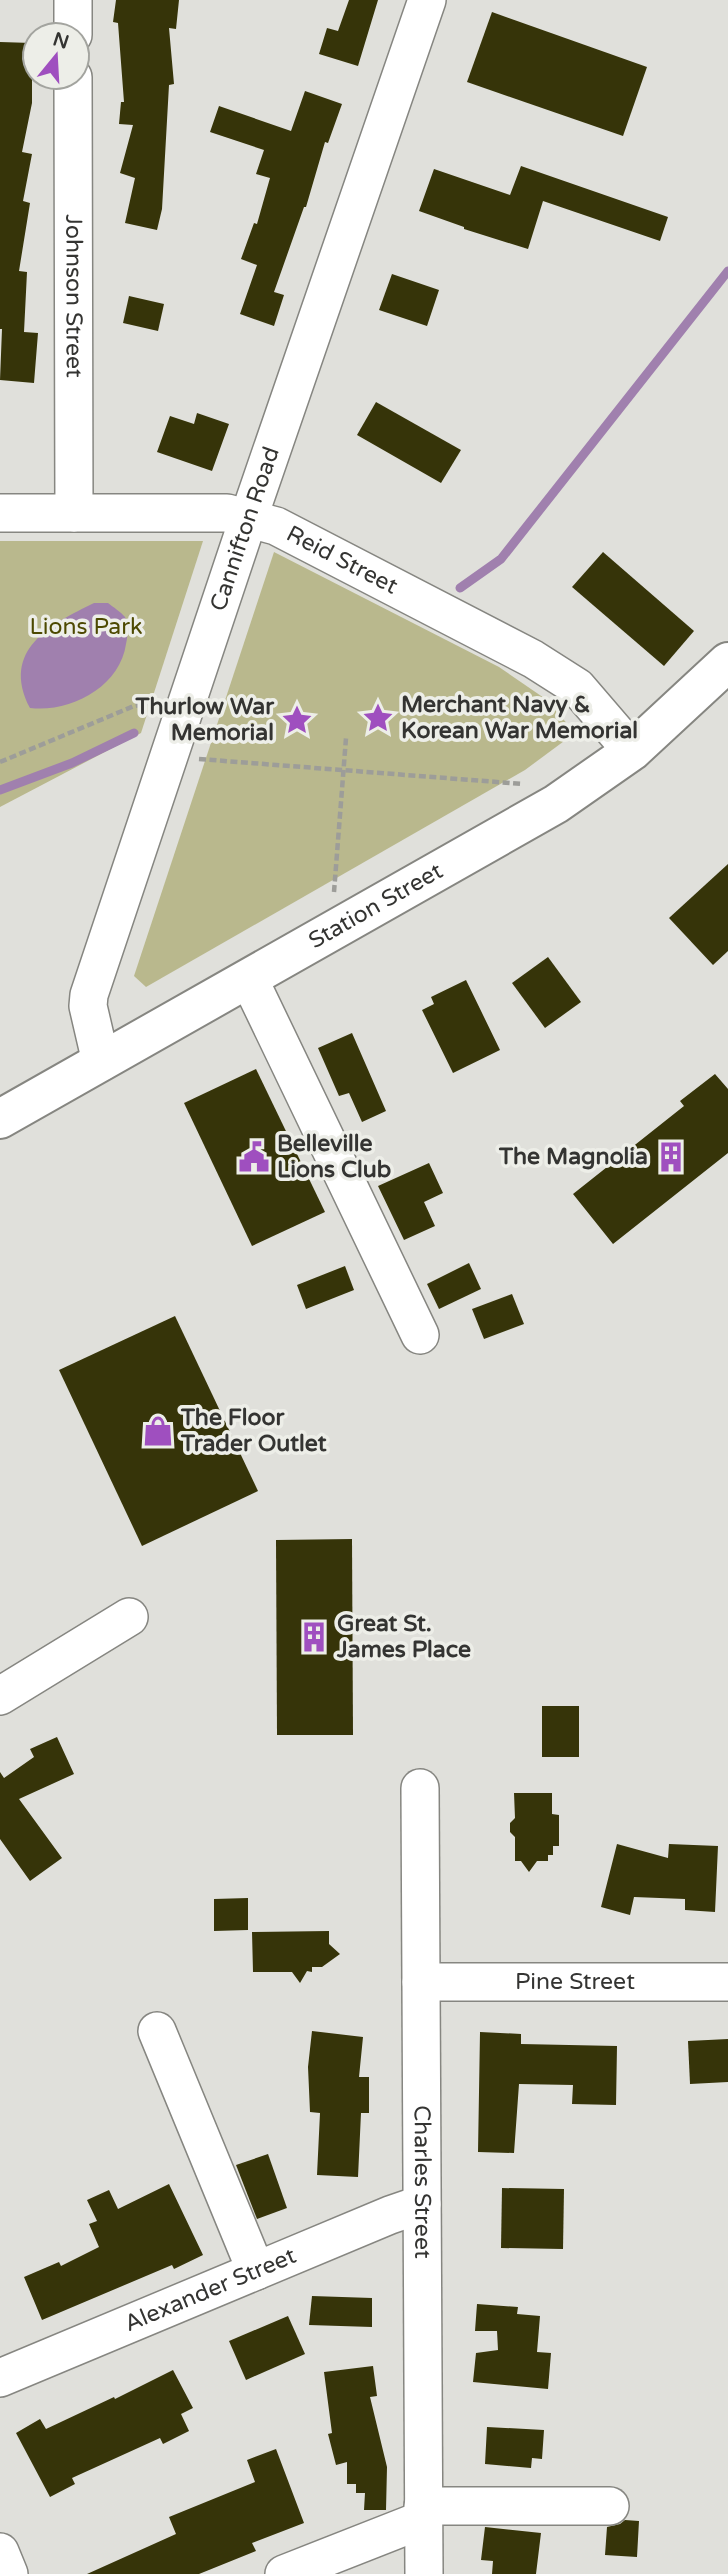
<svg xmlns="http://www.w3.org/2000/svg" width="728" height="2574" font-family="'Varela Round',sans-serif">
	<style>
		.green { fill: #b9b88d }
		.water { fill: #a080ae }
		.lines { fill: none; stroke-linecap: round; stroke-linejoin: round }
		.stream { stroke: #a080ae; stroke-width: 9 }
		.building { fill: #363409 }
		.minor-casing { stroke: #868681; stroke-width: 40 }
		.major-casing { stroke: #868681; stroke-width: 42 }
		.path { stroke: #9d9d99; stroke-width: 4.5; stroke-dasharray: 7 3.5; stroke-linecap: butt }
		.minor { stroke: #fff; stroke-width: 37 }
		.major { stroke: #fff; stroke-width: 38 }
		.labels { text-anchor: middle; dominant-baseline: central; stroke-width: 7; stroke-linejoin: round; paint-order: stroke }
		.street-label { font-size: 23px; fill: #343432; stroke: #edeee8 }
		.park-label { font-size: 23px; fill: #4d4901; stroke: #edeee8 }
		.poi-label { font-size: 23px; font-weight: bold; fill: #343432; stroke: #edeee8; text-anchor: start }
	</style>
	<rect width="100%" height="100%" fill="#e0e0db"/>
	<g class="green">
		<polygon points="0,541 203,541 141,733 0,807"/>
		<polygon points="274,552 499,667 547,700 575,733 525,770 146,987 134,976"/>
	</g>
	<path class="water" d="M94,603H108C113,607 121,612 125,617C129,626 128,635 126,644C120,687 70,713 30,708C0,650 51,624 94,603Z"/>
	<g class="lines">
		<g class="stream">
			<polyline points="460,588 501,559 728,271"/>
			<polyline points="0,790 72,763 134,733"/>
		</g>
	</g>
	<g class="building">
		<polygon points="116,0 179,0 176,29 169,28 174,84 169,85 162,209 157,230 125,223 135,178 120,173 133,125 119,124 121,102 124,102 118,23 113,22"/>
		<polygon points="349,0 378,0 358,66 319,54 327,28 338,31"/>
		<polygon points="492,12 647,67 623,136 467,82"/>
		<polygon points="0,42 32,43 32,103 22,152 32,154 23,201 30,203 19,271 27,272 24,332 38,333 34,383 0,380 2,329 0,329"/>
		<polygon points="305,91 342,104 328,143 325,142 306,207 304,207 274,292 284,295 274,326 240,314 257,265 241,259 254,223 257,224 270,178 256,174 264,150 210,132 219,106 291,131"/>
		<polygon points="521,166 668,217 660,241 543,201 528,249 464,229 464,227 419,211 434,169 510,195"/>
		<polygon points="392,274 439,290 427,326 379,310"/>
		<polygon points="129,296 164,304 158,331 123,323"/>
		<polygon points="376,402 461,450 441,483 357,435"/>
		<polygon points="197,413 229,424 212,471 157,452 170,416 194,424"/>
		<polygon points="603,552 694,631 664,666 572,587"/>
		<polygon points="728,864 728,951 713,965 669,918"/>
		<polygon points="548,957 581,1002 545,1028 512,983"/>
		<polygon points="466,980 500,1050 453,1073 422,1010 434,1004 431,997"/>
		<polygon points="352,1033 386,1111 362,1122 349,1093 339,1096 318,1048"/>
		<polygon points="256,1069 325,1212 252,1246 184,1103"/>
		<polygon points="715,1074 728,1089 728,1153 613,1244 573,1194 684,1106 680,1101"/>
		<polygon points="429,1163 443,1193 424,1202 435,1226 404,1240 378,1186"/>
		<polygon points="469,1263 481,1289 439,1309 427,1284"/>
		<polygon points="345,1266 354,1290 306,1309 297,1285"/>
		<polygon points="512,1294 524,1324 484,1339 472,1309"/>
		<polygon points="175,1316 258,1491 142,1546 59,1370"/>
		<polygon points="352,1539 353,1735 277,1735 276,1540"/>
		<rect x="542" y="1706" width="37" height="51"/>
		<polygon points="57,1737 74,1774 19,1799 62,1858 30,1881 0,1839 0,1772 4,1778 34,1757 30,1749"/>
		<polygon points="514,1793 552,1793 552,1814 559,1815 559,1846 553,1846 553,1855 548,1855 548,1861 537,1861 529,1872 521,1861 515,1861 515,1837 510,1832 510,1823 515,1818"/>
		<polygon points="617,1844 668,1858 669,1844 718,1846 715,1912 685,1910 685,1899 634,1897 630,1915 601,1907"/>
		<polygon points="248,1898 248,1930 214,1931 214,1899"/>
		<polygon points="329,1931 329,1944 340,1954 322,1967 312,1967 312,1972 307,1971 300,1983 292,1972 253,1972 252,1932"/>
		<polygon points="312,2031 363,2037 359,2077 369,2077 369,2113 361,2113 358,2177 317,2175 320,2113 310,2112 308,2067"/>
		<polygon points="480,2032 521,2034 521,2044 617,2046 616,2105 572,2104 573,2085 519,2084 514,2153 478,2152"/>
		<polygon points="728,2039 728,2082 690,2084 688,2041"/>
		<polygon points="268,2154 287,2208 257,2219 236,2165"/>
		<polygon points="169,2184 203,2255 174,2269 172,2265 42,2320 24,2277 59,2262 61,2266 99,2247 89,2224 97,2221 87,2200 109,2190 118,2209"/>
		<polygon points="502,2188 564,2189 563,2249 501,2248"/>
		<polygon points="312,2296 372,2298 372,2327 309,2325"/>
		<polygon points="477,2304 518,2307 517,2314 540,2316 537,2352 551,2353 548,2389 473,2382 476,2353 498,2350 497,2331 475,2331"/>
		<polygon points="288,2316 305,2354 246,2380 229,2341"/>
		<polygon points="373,2366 377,2396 370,2397 387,2467 386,2510 364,2510 365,2493 356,2493 356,2484 347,2484 347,2462 336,2465 328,2434 332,2433 324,2372"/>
		<polygon points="173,2370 193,2408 181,2414 189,2431 163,2444 160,2438 72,2478 75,2484 50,2497 16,2433 40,2419 46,2429 114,2397 115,2399"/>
		<polygon points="487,2427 544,2430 542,2459 532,2458 531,2468 485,2464"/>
		<polygon points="276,2449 304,2523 252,2543 256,2551 199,2574 87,2574 176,2534 169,2517 255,2482 247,2460"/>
		<polygon points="625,2520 639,2521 637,2557 605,2555 607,2527 620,2524"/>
		<polygon points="485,2527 541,2533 536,2574 492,2574 493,2561 481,2560"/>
	</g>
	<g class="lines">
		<g class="minor-casing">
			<g id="minor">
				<polyline points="73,0 73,35"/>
				<path id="s1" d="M73,77L74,513"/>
				<path id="s2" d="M0,513H227L276,526L533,659L577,687L632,751"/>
				<polyline points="249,979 420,1335"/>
				<path id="s3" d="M101,1062L88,1006L89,995L255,499L427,0"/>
				<polyline points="0,1696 129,1617"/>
				<path id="s4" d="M420,1788L424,2574"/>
				<path id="s5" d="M421,1982H728"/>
				<polyline points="157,2031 256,2271"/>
				<path id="s6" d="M0,2378L390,2215L422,2204"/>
				<polyline points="423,2506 610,2506"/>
				<polyline points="0,2552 9,2574"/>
				<polyline points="284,2574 424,2519"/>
			</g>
		</g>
		<g class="major-casing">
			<g id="major">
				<path id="s7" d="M0,1119L556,804L632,751L728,662"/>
			</g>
		</g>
		<g class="path">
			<polyline points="199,759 523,784"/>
			<polyline points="0,762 134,706 156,702"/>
			<polyline points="334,892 346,738"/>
		</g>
		<use href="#minor" class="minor"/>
		<use href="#major" class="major"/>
	</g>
	<defs>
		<g id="sight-bare" transform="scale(2.415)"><path d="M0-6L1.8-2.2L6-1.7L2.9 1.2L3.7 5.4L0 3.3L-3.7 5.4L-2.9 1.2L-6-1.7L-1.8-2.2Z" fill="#9f4fbf" stroke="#edeee8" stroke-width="2.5" paint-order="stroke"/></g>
		<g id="civic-bare" transform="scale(2.415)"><path d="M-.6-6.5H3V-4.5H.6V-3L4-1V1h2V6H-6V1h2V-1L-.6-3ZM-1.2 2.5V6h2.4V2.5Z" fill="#9f4fbf" stroke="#edeee8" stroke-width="2.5" paint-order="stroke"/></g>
		<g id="building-bare" transform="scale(2.415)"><path d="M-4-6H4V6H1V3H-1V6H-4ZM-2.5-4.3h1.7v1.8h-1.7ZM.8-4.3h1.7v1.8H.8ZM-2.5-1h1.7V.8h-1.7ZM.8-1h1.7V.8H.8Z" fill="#9f4fbf" stroke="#edeee8" stroke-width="2.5" paint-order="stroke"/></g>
		<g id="shop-bare" transform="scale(2.415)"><path d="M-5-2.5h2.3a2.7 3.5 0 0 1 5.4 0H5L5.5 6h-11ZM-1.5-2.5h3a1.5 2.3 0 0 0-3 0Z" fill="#9f4fbf" stroke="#edeee8" stroke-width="2.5" paint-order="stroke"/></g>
	</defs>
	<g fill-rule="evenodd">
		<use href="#sight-bare" x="378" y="718"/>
		<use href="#sight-bare" x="297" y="720"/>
		<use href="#civic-bare" x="254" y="1157"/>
		<use href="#building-bare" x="671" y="1157"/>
		<use href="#shop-bare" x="158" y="1431"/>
		<use href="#building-bare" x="314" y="1637"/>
	</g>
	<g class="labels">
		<g class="street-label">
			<text stroke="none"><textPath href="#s1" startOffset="219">Johnson Street</textPath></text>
			<text stroke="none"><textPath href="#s3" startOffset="560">Cannifton Road</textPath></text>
			<text stroke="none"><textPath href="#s2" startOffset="352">Reid Street</textPath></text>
			<text stroke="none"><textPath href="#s7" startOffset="432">Station Street</textPath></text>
			<text stroke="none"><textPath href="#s5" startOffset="154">Pine Street</textPath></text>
			<text stroke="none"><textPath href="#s4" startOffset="394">Charles Street</textPath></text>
			<text stroke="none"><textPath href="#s6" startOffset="228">Alexander Street</textPath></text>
		</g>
		<g class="park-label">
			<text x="86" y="627">Lions Park</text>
		</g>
		<g class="poi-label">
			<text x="401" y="705">Merchant Navy &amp;<tspan x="401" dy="26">Korean War Memorial</tspan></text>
			<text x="274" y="707" text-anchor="end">Thurlow War<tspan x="274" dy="26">Memorial</tspan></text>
			<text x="277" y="1144">Belleville<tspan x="277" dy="26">Lions Club</tspan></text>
			<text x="648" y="1157" text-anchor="end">The Magnolia</text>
			<text x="181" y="1418">The Floor<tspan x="181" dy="26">Trader Outlet</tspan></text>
			<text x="337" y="1624">Great St.<tspan x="337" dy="26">James Place</tspan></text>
		</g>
	</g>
	<g transform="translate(56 56) rotate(18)"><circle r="33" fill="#edeee8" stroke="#a3a49f" stroke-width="2"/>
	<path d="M0-5L12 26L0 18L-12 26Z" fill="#9f4fbf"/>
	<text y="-10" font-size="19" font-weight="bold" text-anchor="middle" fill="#343432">N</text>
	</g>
</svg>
